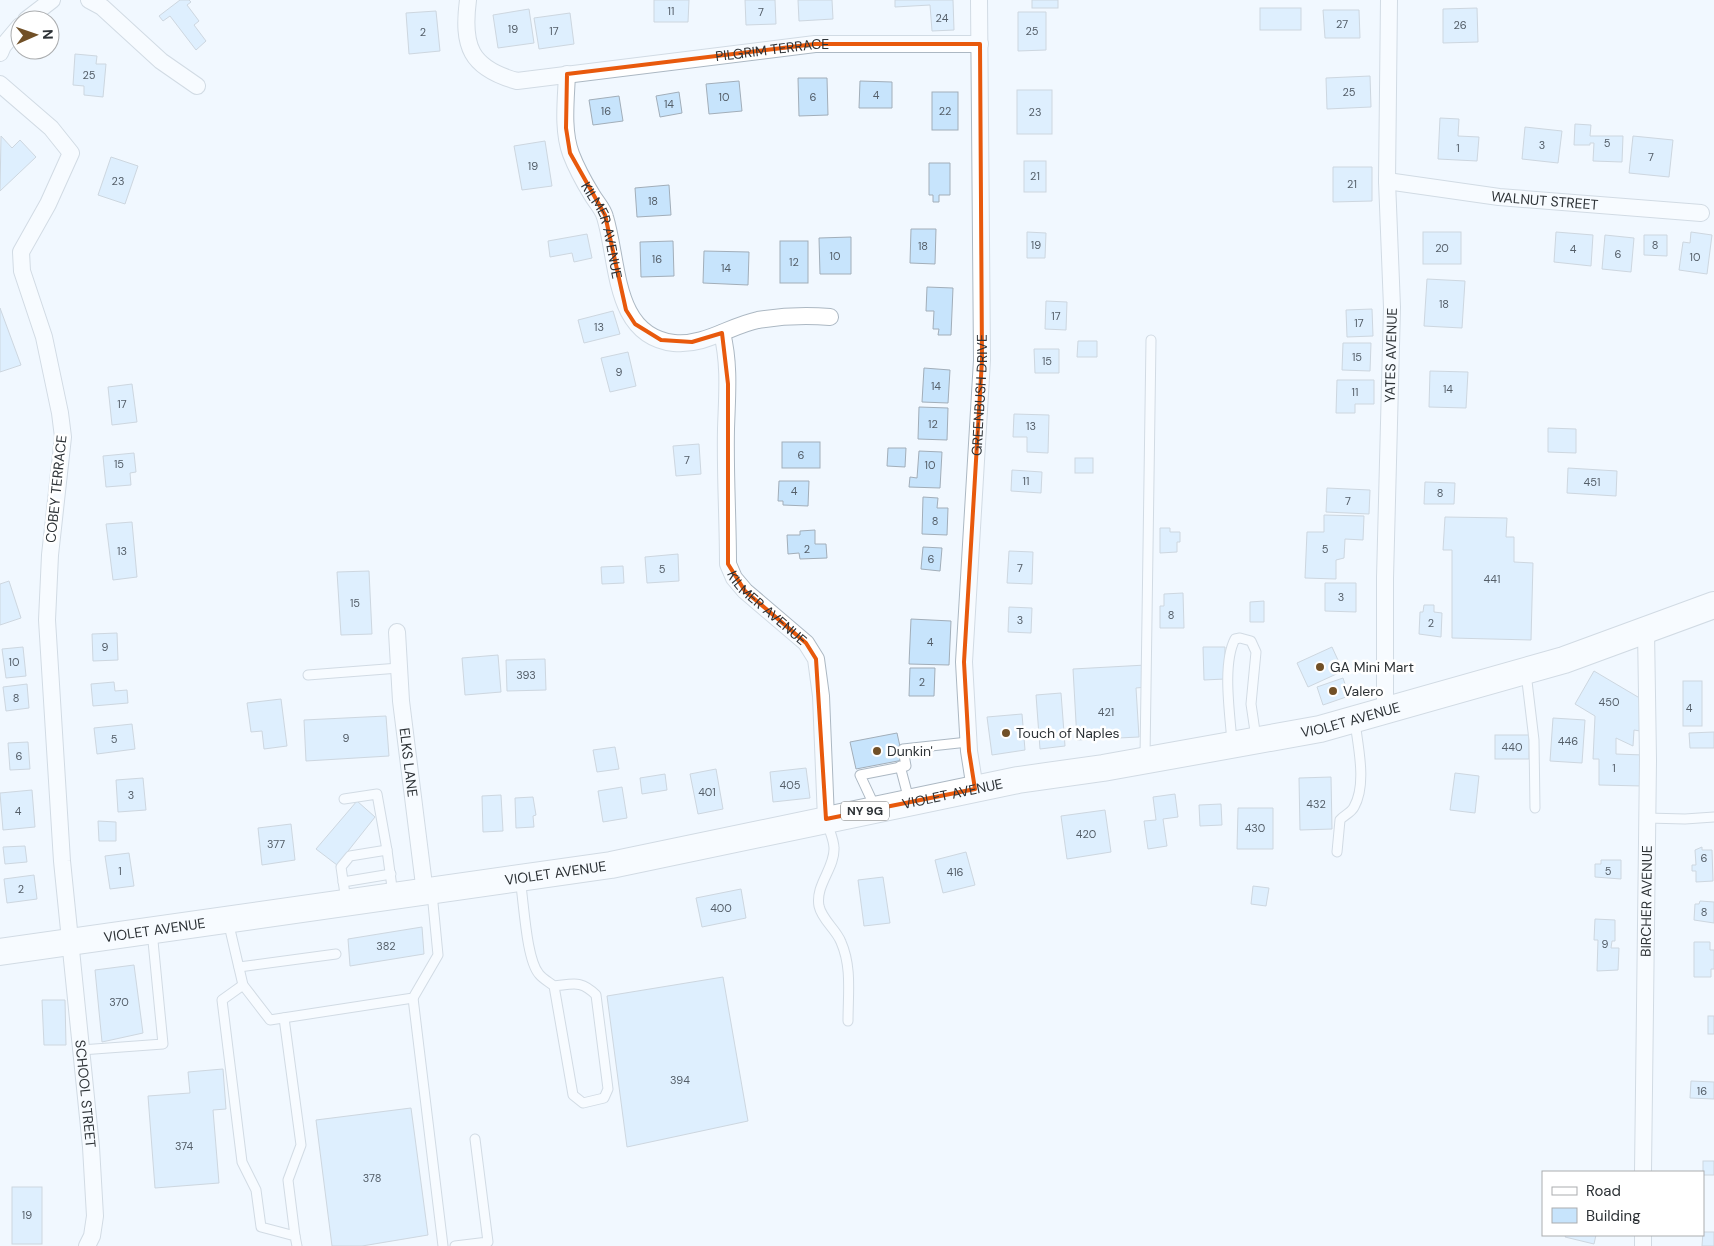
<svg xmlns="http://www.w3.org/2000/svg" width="1714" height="1246" font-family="'DM Sans',sans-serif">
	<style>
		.building { fill: #c7e4fc; stroke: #a2aeb9 }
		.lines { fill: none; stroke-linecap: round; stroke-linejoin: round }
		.service-casing { stroke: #acb8c3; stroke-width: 11 }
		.minor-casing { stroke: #acb8c3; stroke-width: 18 }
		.primary-casing { stroke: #acb8c3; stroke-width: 28 }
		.service { stroke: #fff; stroke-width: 9 }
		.minor { stroke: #fff; stroke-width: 16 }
		.primary { stroke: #fff; stroke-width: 26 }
		.marked { fill: none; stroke: #e8590c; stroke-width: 4; stroke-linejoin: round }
		.poi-dot { fill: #715027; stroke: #fff; stroke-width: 2 }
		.labels { text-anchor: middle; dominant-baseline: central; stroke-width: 5; stroke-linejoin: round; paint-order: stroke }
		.number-label { font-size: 11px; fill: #545e68 }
		.shield { fill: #fff; stroke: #6c7072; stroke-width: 1 }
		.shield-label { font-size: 12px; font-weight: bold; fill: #2d3236 }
		.street-label { font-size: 14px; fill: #2d3236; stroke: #fff }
		.poi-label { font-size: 14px; fill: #2d3236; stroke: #fff; text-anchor: start }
	</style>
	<rect width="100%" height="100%" fill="#f1f8ff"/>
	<g class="building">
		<polygon points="180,0 189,0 191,2 187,5 199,21 194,25 206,41 196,50 170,16 163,21 159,16"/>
		<polygon points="654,0 689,0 688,22 654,22"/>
		<polygon points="745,0 775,0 776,24 746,25"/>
		<polygon points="798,0 832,0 833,19 799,21"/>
		<polygon points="895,0 953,0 954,30 932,31 930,5 895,7"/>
		<rect x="1032" y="0" width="26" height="8"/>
		<rect x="1260" y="8" width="41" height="22"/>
		<polygon points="1477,8 1478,42 1443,43 1443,9"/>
		<polygon points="529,9 534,43 498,48 493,15"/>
		<polygon points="1323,10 1359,10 1360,38 1325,38"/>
		<polygon points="436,11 440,51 409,54 406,13"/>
		<polygon points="1018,12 1046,12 1046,50 1018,51"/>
		<polygon points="570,13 574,44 539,49 534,18"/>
		<polygon points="75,54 97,56 96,64 106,64 103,97 84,95 84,86 73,85"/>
		<polygon points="1370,76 1371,107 1327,109 1326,78"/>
		<polygon points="798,78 827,78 828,115 799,116"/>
		<polygon points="739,81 742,111 709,114 706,84"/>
		<polygon points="860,81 892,82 892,108 859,108"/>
		<rect x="1017" y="90" width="35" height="44"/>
		<polygon points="679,92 682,113 660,117 656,96"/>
		<rect x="932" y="92" width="26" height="38"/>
		<polygon points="619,96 623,121 593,125 589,100"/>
		<polygon points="1440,118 1459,119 1458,136 1479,137 1477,161 1438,159"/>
		<polygon points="1575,124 1591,125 1590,136 1623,136 1622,162 1593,161 1594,143 1590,143 1590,145 1574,145"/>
		<polygon points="1525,127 1562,131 1558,163 1522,159"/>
		<polygon points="1,136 12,148 20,140 36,157 0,191"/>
		<polygon points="1633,136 1673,140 1669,177 1629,173"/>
		<polygon points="545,141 552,186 522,190 514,146"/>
		<polygon points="111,157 138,166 125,204 98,195"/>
		<rect x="1024" y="161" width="22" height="31"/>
		<polygon points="929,163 950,163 950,195 939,195 939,202 933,202 933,195 929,195"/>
		<polygon points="1333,167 1372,167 1372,201 1333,202"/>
		<polygon points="669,185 671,215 637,217 635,188"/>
		<polygon points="911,229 936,229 935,264 910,263"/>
		<polygon points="1027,232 1046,233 1045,258 1027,258"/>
		<rect x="1423" y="232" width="38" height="32"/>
		<polygon points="1556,232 1593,235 1591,266 1554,262"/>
		<polygon points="1691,232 1712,235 1707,274 1679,270 1683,242 1690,243"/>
		<polygon points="587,234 592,258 574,262 572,253 550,257 548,241"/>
		<polygon points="1605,235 1634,238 1631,272 1602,269"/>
		<polygon points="1644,235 1667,235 1667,256 1644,255"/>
		<polygon points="851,237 851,274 820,274 819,238"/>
		<polygon points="673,241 674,276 641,277 640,242"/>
		<rect x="780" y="241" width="28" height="42"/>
		<polygon points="704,251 749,252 748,285 703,283"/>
		<polygon points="1427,279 1465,281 1462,328 1424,326"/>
		<polygon points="927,287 953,288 951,335 938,335 939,329 933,329 934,311 926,311"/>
		<polygon points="1046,301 1067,302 1066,330 1045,329"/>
		<polygon points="0,308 21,365 0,372"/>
		<polygon points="1372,309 1373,336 1347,337 1346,310"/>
		<polygon points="613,311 620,334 584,343 578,320"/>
		<polygon points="1078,341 1097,341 1097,357 1077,357"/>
		<polygon points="1343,343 1371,343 1370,371 1342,370"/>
		<polygon points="1034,349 1059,349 1059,373 1035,373"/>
		<polygon points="628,352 636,386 610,392 601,358"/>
		<polygon points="924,368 950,370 948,403 922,402"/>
		<polygon points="1430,371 1468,372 1466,408 1429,407"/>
		<polygon points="1337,380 1374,380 1374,404 1355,404 1355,413 1336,413"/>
		<polygon points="132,384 137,422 112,425 108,387"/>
		<polygon points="919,407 948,408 947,440 918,439"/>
		<polygon points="1014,414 1049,415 1048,453 1027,452 1027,437 1013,437"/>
		<polygon points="1548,428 1576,429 1576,453 1548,452"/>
		<rect x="782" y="442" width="38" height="26"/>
		<polygon points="699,444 701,474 676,476 673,446"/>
		<polygon points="888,448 906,448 905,467 887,466"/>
		<polygon points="919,451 942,452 940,488 909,487 910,477 917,478"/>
		<polygon points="134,453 136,472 130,473 131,485 106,487 103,456"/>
		<rect x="1075" y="458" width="18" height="15"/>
		<polygon points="1568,468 1617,471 1616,496 1567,493"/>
		<polygon points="1012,470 1042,472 1041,493 1011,491"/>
		<polygon points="779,481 809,481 808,506 783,505 783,501 778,501"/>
		<polygon points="1425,482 1455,483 1454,504 1424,504"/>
		<polygon points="1327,488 1370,490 1369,514 1326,512"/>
		<polygon points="923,497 938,498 937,508 948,508 947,535 922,534"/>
		<polygon points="1324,515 1364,516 1363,540 1345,539 1344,558 1336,560 1336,579 1305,578 1307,532 1324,532"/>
		<polygon points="1445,517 1507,518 1506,537 1514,537 1514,562 1533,563 1531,640 1452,638 1452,550 1443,550"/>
		<polygon points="132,522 137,577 113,580 106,524"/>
		<polygon points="1160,528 1170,528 1170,532 1180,532 1180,542 1177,542 1177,552 1160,553"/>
		<polygon points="815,530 815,544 826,544 827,558 800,559 799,553 788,554 787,535 800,535 800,531"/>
		<polygon points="923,547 942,548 940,571 921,569"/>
		<polygon points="1009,551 1033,552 1032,584 1007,583"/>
		<polygon points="678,554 679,581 647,583 645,557"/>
		<polygon points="623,566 624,583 602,584 601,567"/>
		<polygon points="369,571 372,634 341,635 337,572"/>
		<polygon points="9,581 21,618 0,625 0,584"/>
		<polygon points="1325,583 1356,583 1356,612 1325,611"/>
		<polygon points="1183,593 1184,628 1160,628 1160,606 1164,606 1164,594"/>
		<polygon points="1264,601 1264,622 1250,622 1250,602"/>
		<polygon points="1424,605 1434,605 1434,612 1442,613 1441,637 1419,634 1420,612 1423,612"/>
		<polygon points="1009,607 1032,608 1031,633 1008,632"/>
		<polygon points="911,619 951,621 949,665 909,664"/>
		<polygon points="117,633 118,660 93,661 92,634"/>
		<polygon points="23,647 26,676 6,678 2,649"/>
		<polygon points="1203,647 1225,647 1225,679 1204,680"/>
		<polygon points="1332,647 1343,671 1308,687 1297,663"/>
		<polygon points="498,655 501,692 465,695 462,658"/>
		<polygon points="545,659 546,690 507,691 506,660"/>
		<polygon points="1146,665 1147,687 1136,688 1139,737 1077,740 1073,669"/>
		<polygon points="910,668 935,668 934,696 909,696"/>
		<polygon points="1594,671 1643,700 1640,731 1634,730 1633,746 1616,738 1616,754 1643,755 1642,786 1599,785 1599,759 1593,759 1595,716 1575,704"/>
		<polygon points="1343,678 1349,696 1323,705 1317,687"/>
		<rect x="1683" y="681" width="19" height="45"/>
		<polygon points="114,682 115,691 127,690 128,703 93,706 91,684"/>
		<polygon points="27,684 29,708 6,711 3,687"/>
		<polygon points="1061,693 1065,746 1040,749 1036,695"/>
		<polygon points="281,699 287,746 264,749 262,731 251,732 247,703"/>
		<polygon points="1022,714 1025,750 992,755 987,717"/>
		<polygon points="386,716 389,756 306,761 304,720"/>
		<polygon points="1553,718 1585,720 1582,763 1550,761"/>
		<polygon points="132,724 135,749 97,754 94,728"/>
		<polygon points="1714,732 1714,748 1690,748 1689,733"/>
		<polygon points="897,733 903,760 856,769 850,742"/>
		<rect x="1495" y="735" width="34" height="24"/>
		<polygon points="28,742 30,769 10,770 8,743"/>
		<polygon points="615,747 619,769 597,772 593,750"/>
		<polygon points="806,768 810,798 773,802 770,772"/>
		<polygon points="716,769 723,809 698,814 690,774"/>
		<polygon points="1455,773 1479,776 1475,813 1450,810"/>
		<polygon points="665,774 667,790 642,794 640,778"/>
		<polygon points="1331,777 1332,829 1300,830 1299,778"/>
		<polygon points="143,778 146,810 118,812 116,780"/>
		<polygon points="622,787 627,818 603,822 598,791"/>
		<polygon points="32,790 35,827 3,830 0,793"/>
		<polygon points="1175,794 1178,817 1163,819 1167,846 1148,849 1144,821 1156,820 1153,797"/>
		<polygon points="501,795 503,831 483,832 482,796"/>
		<polygon points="533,797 536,815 533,816 534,827 516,828 515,798"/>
		<polygon points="357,801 375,817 337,865 316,849"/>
		<polygon points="1221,804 1222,825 1200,826 1199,805"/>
		<polygon points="1238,808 1273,808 1273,849 1237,849"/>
		<polygon points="1105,810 1111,852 1067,859 1061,816"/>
		<polygon points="98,821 116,822 116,841 99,841"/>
		<polygon points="291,824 295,860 262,865 258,828"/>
		<polygon points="25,846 27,862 5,864 3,847"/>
		<polygon points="1702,847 1702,850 1712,850 1713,881 1696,882 1696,871 1692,871 1692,865 1696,865 1695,850"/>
		<polygon points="966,852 975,885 943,893 935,860"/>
		<polygon points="129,853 134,886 110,889 105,856"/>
		<polygon points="1601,860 1621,860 1621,879 1595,877 1595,864 1601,864"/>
		<polygon points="34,875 37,899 7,903 4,879"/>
		<polygon points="883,877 890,923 864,926 858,880"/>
		<polygon points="1253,886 1269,888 1266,906 1251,904"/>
		<polygon points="741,889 746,918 702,927 696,898"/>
		<polygon points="1700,901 1714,902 1714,923 1694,920 1695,904 1699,904"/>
		<polygon points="1595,919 1615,920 1615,941 1612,941 1611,948 1619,948 1618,970 1597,971 1598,940 1594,940"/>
		<polygon points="422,927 424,954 350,966 348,939"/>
		<polygon points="1694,942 1710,942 1710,950 1714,950 1714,969 1711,969 1711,977 1694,977"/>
		<polygon points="134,965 143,1033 102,1042 95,970"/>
		<polygon points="723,977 748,1121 627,1147 607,996"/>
		<polygon points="42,1000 65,1000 66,1045 44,1045"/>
		<rect x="1708" y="1016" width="6" height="18"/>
		<polygon points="223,1069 226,1109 213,1110 219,1183 155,1188 148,1096 190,1093 188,1072"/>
		<polygon points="1691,1081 1714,1082 1714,1099 1690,1098"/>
		<polygon points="411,1108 428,1235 362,1246 332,1246 316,1120"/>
		<rect x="1703" y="1161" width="11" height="14"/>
		<rect x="12" y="1187" width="30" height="57"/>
		<polygon points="1703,1232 1714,1232 1714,1246 1702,1246"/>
		<polygon points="1566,1235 1596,1235 1594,1244 1565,1237"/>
	</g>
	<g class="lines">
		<g class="service-casing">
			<g id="service">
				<polyline points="1526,673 1534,740 1535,808"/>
				<polyline points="308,675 399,668"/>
				<path d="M1232,742C1230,714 1222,664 1235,639L1240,638L1251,641L1256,652L1251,704L1256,738"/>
				<polyline points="1145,757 1151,340"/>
				<polyline points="900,766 909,800"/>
				<polyline points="344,799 377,794 387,850"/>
				<polyline points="875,807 860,775 906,766 903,749 968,742"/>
				<polyline points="1647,818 1685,819 1714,817"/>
				<path d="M827,822C829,830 834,840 834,848C835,868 815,885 819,906C822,920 836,929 841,942C852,967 848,994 848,1021"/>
				<path d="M1337,852L1340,820C1344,815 1351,813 1354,807C1367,784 1358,747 1355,722"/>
				<path d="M520,879C524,902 526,959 539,974C543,979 549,982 554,986C574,984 581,980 596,995L608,1089L604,1098L583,1103L573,1095L554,986"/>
				<polyline points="343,882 391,874"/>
				<polyline points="346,901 341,867 350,856 387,850 393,895"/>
				<polyline points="228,921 243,985 270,1020 413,998 438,955 432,893"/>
				<polyline points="239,967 336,954"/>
				<polyline points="243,985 222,1000 242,1162 256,1190 261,1227 295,1236 297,1246"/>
				<polyline points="413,998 443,1246"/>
				<polyline points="284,1018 301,1145 288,1180 295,1236"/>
				<polyline points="81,1050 163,1044 152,931"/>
				<polyline points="455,1246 488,1242 475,1139"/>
			</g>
		</g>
		<g class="minor-casing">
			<g id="minor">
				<polyline points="89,0 102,7 161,61 197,86"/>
				<path id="s1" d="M468,0C462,46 470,68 517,81L815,44H980"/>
				<polyline points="26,20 52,0"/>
				<polyline points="0,53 3,46 20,26"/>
				<path id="s2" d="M567,74C566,100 562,130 571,154C576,167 584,182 592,195C596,202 603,209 605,217C619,263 613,336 674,343C705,346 729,326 758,320C782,316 806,315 830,317"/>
				<path id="s3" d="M0,84L51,128L71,153L48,204L21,252L22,271L44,337L60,413L63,437L50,555L47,620L62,861L91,1147L95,1216L92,1236L87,1246"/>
				<path id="s4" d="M1387,181L1499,197L1701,213"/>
				<path id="s5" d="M722,333C730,365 727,396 726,429C725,474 728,519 728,564L734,578L745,591L806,643L816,659L821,696L826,819"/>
				<path id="s6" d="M397,632L401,701L425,893"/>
				<path id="s7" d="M1385,710V578L1392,307L1387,181L1389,0"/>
				<path id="s8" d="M975,789L969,751L964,662L982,360L979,0"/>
				<path id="s9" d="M1643,1172L1648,760L1646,630"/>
				<polyline points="1643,1246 1643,1235"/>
			</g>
		</g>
		<g class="primary-casing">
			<g id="primary">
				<path id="s10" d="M0,952L611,865L1018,780L1103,768L1320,729L1564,660L1714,605"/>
			</g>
		</g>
		<use href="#service" class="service"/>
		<use href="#minor" class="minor"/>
		<use href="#primary" class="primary"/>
	</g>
	<path d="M0 0H1714V1246H0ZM815,44H980L982,360L964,662L969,751L975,789L826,819L816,659L806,643L745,591L728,564V384L722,333L692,342L661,340L635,324L626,310L605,215L570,153L566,128L567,74Z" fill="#f1f8ff" fill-opacity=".55" fill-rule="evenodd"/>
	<path class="marked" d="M815,44H980L982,360L964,662L969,751L975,789L826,819L816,659L806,643L745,591L728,564V384L722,333L692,342L661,340L635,324L626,310L605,215L570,153L566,128L567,74Z"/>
	<g class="poi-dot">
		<circle cx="1320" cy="667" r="5"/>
		<circle cx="1333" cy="691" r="5"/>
		<circle cx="1006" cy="733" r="5"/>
		<circle cx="877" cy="751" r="5"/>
	</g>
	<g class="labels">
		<g class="number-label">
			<text x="671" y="11">11</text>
			<text x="761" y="12">7</text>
			<text x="942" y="18">24</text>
			<text x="1342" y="24">27</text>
			<text x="1460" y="25">26</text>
			<text x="513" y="29">19</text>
			<text x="554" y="31">17</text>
			<text x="1032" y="31">25</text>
			<text x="423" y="32">2</text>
			<text x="89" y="75">25</text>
			<text x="1349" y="92">25</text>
			<text x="876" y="95">4</text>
			<text x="724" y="97">10</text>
			<text x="813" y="97">6</text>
			<text x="669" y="104">14</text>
			<text x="606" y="111">16</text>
			<text x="945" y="111">22</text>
			<text x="1035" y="112">23</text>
			<text x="1607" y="143">5</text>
			<text x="1542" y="145">3</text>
			<text x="1458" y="148">1</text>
			<text x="1651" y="157">7</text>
			<text x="533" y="166">19</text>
			<text x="1035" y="176">21</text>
			<text x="118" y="181">23</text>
			<text x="1352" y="184">21</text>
			<text x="653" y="201">18</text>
			<text x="1036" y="245">19</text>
			<text x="1655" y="245">8</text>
			<text x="923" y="246">18</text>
			<text x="1442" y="248">20</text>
			<text x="1573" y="249">4</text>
			<text x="1618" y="254">6</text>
			<text x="835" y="256">10</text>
			<text x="1695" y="257">10</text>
			<text x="657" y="259">16</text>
			<text x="794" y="262">12</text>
			<text x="726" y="268">14</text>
			<text x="1444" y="304">18</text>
			<text x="1056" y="316">17</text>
			<text x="1359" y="323">17</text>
			<text x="599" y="327">13</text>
			<text x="1357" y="357">15</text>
			<text x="1047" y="361">15</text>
			<text x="619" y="372">9</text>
			<text x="936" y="386">14</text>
			<text x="1448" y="389">14</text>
			<text x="1355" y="392">11</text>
			<text x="122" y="404">17</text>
			<text x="933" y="424">12</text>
			<text x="1031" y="426">13</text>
			<text x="801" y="455">6</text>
			<text x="687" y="460">7</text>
			<text x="119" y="464">15</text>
			<text x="930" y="465">10</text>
			<text x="1026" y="481">11</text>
			<text x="1592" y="482">451</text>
			<text x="794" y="491">4</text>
			<text x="1440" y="493">8</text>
			<text x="1348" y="501">7</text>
			<text x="935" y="521">8</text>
			<text x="807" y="549">2</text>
			<text x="1325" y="549">5</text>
			<text x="122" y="551">13</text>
			<text x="931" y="559">6</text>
			<text x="1020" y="568">7</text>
			<text x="662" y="569">5</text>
			<text x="1492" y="579">441</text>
			<text x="1341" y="597">3</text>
			<text x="355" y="603">15</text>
			<text x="1171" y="615">8</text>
			<text x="1020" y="620">3</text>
			<text x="1431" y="623">2</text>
			<text x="930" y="642">4</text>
			<text x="105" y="647">9</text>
			<text x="14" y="662">10</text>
			<text x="526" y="675">393</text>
			<text x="922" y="682">2</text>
			<text x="16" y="698">8</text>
			<text x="1609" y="702">450</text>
			<text x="1689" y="708">4</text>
			<text x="1106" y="712">421</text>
			<text x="346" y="738">9</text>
			<text x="114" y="739">5</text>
			<text x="1568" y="741">446</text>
			<text x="1512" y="747">440</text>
			<text x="19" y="756">6</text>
			<text x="1614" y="768">1</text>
			<text x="790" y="785">405</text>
			<text x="707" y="792">401</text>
			<text x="131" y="795">3</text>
			<text x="1316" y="804">432</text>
			<text x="18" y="811">4</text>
			<text x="1255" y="828">430</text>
			<text x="1086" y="834">420</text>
			<text x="276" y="844">377</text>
			<text x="1704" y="858">6</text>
			<text x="120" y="871">1</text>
			<text x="1608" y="871">5</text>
			<text x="955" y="872">416</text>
			<text x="21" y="889">2</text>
			<text x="721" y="908">400</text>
			<text x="1704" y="912">8</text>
			<text x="1605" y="944">9</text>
			<text x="386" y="946">382</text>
			<text x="119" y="1002">370</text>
			<text x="680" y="1080">394</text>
			<text x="1702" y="1091">16</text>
			<text x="184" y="1146">374</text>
			<text x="372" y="1178">378</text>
			<text x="27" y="1215">19</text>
		</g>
		<rect class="shield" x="841" y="801.5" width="48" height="19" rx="4"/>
		<g class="shield-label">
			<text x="865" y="811">NY 9G</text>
		</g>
		<g class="street-label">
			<text stroke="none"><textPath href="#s1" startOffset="365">PILGRIM TERRACE</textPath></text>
			<text stroke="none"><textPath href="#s4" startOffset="159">WALNUT STREET</textPath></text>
			<text stroke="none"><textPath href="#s2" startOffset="164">KILMER AVENUE</textPath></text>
			<text stroke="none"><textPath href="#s7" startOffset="355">YATES AVENUE</textPath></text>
			<text stroke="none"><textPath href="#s8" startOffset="395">GREENBUSH DRIVE</textPath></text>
			<text transform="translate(56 489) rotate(-84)">COBEY TERRACE</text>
			<text stroke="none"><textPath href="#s5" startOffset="291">KILMER AVENUE</textPath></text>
			<text stroke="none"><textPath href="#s10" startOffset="1371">VIOLET AVENUE</textPath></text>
			<text stroke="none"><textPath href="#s6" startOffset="131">ELKS LANE</textPath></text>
			<text stroke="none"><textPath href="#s10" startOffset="966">VIOLET AVENUE</textPath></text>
			<text stroke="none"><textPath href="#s10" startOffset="561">VIOLET AVENUE</textPath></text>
			<text stroke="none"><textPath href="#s9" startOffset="271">BIRCHER AVENUE</textPath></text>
			<text stroke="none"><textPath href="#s10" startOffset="156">VIOLET AVENUE</textPath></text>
			<text stroke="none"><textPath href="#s3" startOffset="1060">SCHOOL STREET</textPath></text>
		</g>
		<g class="poi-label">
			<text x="1330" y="667">GA Mini Mart</text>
			<text x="1343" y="691">Valero</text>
			<text x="1016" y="733">Touch of Naples</text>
			<text x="887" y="751">Dunkin'</text>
		</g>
	</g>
	<rect x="1542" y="1171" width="162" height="65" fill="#ffffff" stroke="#abadaf"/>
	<rect x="1552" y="1187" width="25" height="8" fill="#ffffff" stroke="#abadaf"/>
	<text x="1586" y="1196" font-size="15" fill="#2d3236">Road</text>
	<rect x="1552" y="1208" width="25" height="15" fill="#c7e4fc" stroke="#abadaf"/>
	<text x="1586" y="1221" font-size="15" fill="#2d3236">Building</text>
	<g transform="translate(35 35) rotate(88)"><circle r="24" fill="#ffffff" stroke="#abadaf"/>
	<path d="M0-4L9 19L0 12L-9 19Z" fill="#715027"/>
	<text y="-8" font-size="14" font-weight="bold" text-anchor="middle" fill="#2d3236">N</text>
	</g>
</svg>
